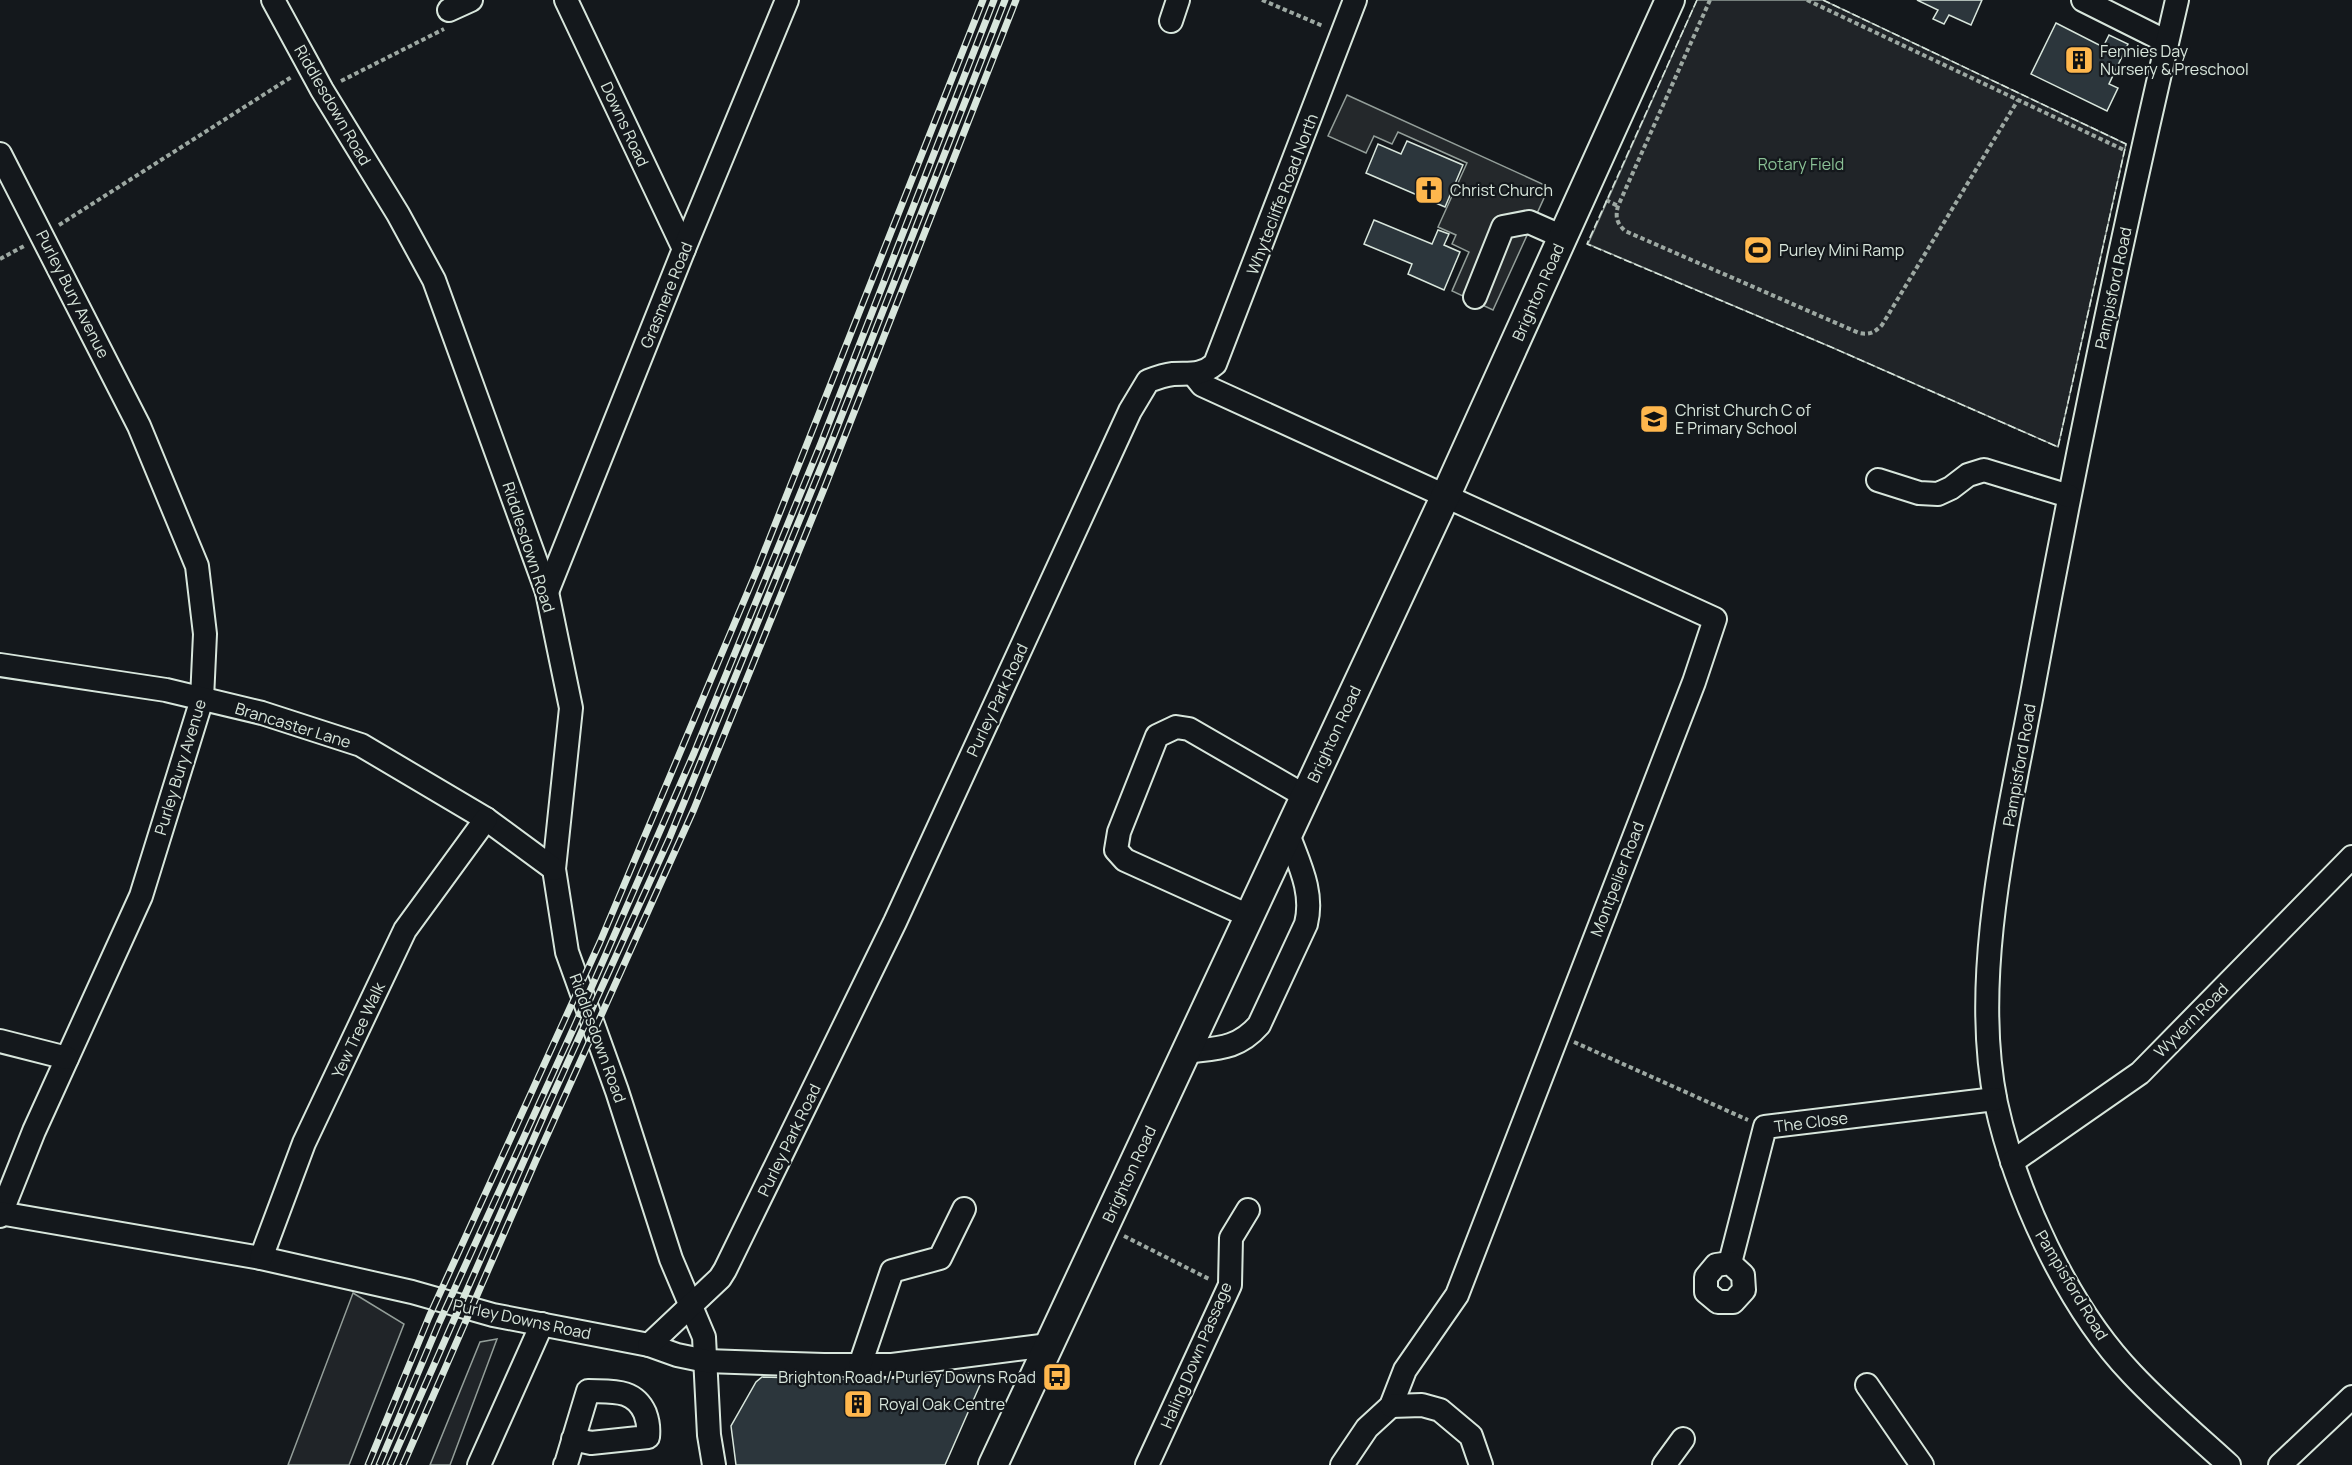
<svg xmlns="http://www.w3.org/2000/svg" width="2352" height="1465" font-family="Manrope,sans-serif">
	<style>
		.green { fill: #202428; stroke: #939e99; stroke-width: 1.5 }
		.parking { fill: #24282b; stroke: #939e99; stroke-width: 1.5 }
		.building { fill: #2c363c; stroke: #d8e6dc; stroke-width: 1.5 }
		.lines { fill: none; stroke-linecap: round; stroke-linejoin: round }
		.minor-casing { stroke: #d8e6dc; stroke-width: 26 }
		.major-casing { stroke: #d8e6dc; stroke-width: 32 }
		.path { stroke: #9da8a2; stroke-width: 4; stroke-dasharray: 4.5 3; stroke-linecap: butt }
		.minor { stroke: #14181c; stroke-width: 22 }
		.major { stroke: #14181c; stroke-width: 28 }
		.rail-casing { stroke: #d8e6dc; stroke-width: 7 }
		.rail { stroke: #14181c; stroke-width: 4.5; stroke-dasharray: 14; stroke-linecap: butt }
		.fence { stroke: #d8e6dc; stroke-width: 1.5; stroke-dasharray: 8 3; stroke-linecap: butt }
		.labels { text-anchor: middle; dominant-baseline: central; stroke-width: 4.5; stroke-linejoin: round; paint-order: stroke }
		.poi-label { font-size: 16px; fill: #d8e6dc; stroke: #14181c; text-anchor: start }
		.street-label { font-size: 16px; fill: #d8e6dc; stroke: #14181c }
		.park-label { font-size: 16px; fill: #8ac095; stroke: #14181c }
	</style>
	<rect width="100%" height="100%" fill="#14181c"/>
	<g class="green">
		<polygon points="1697,0 1823,0 2126,144 2058,447 1831,347 1588,244"/>
		<polygon points="353,1293 404,1324 349,1465 288,1465"/>
		<polygon points="497,1339 450,1465 430,1465 480,1342"/>
	</g>
	<polygon class="parking" points="1347,95 1549,187 1493,310 1452,291 1469,252 1452,244 1456,235 1438,227 1467,163 1398,132 1392,144 1374,136 1366,153 1328,136"/>
	<g class="building">
		<polygon points="1917,0 1982,0 1971,25 1949,15 1944,24 1933,19 1938,10"/>
		<polygon points="2056,23 2103,47 2109,35 2128,44 2109,84 2118,88 2107,111 2031,74"/>
		<polygon points="1407,141 1463,165 1445,207 1366,173 1378,144 1401,154"/>
		<polygon points="1374,220 1432,244 1438,230 1449,234 1444,245 1460,252 1444,290 1408,274 1412,264 1364,244"/>
		<polygon points="972,1373 979,1379 980,1385 945,1465 736,1465 731,1426 756,1382 762,1377 868,1380"/>
	</g>
	<g class="lines">
		<g class="minor-casing">
			<g id="minor">
				<polyline points="273,0 322,90 398,214 434,280 547,592 571,708 554,869 567,952 617,1091 671,1259 704,1337 709,1435 714,1465"/>
				<polyline points="566,0 684,249"/>
				<polyline points="2083,0 2167,42"/>
				<path d="M2177,0C2124,227 2076,454 2034,683C2010,814 1969,972 1996,1103C2016,1194 2067,1306 2132,1374C2162,1406 2196,1435 2229,1465"/>
				<polyline points="449,10 471,0"/>
				<polyline points="1171,21 1178,0"/>
				<polyline points="0,154 139,426 197,566 205,634 202,699 141,896 34,1131 0,1216"/>
				<polyline points="1475,297 1503,227 1529,222 1563,237"/>
				<polyline points="1194,375 1202,385 1715,619 1694,682 1457,1295 1405,1370 1391,1406 1367,1428 1342,1465"/>
				<polyline points="1878,480 1919,493 1938,494 1951,488 1968,475 1984,470 2069,496"/>
				<polyline points="547,592 684,249 787,0"/>
				<polyline points="0,665 166,690 262,713 361,745 486,819 554,869"/>
				<polyline points="1249,916 1125,860 1116,850 1119,832 1157,736 1176,727 1189,729 1305,796"/>
				<polyline points="0,1041 67,1058"/>
				<path d="M1186,1052C1216,1048 1237,1050 1259,1025L1306,924C1314,892 1299,864 1288,834"/>
				<polyline points="2012,1162 2140,1073 2352,857"/>
				<polyline points="0,1213 261,1258 412,1292 493,1315 649,1345 677,1355 706,1361 824,1365 892,1365 1049,1345"/>
				<polyline points="261,1258 304,1143 405,930 486,819"/>
				<polyline points="1730,1263 1765,1127 1995,1099"/>
				<polygon points="1730,1263 1743,1275 1744,1290 1733,1302 1718,1302 1706,1292 1706,1277 1716,1265"/>
				<path d="M649,1345L720,1278L725,1270L895,922L1130,411L1148,381C1156,378 1165,375 1173,374C1190,373 1201,376 1215,364L1355,0"/>
				<polyline points="860,1365 892,1271 940,1258 964,1209"/>
				<polyline points="1867,1385 1922,1465"/>
				<polyline points="1391,1406 1422,1405 1440,1410 1471,1436 1481,1465"/>
				<polyline points="479,1465 542,1324"/>
				<path d="M565,1465L566,1464L588,1391C611,1392 634,1388 645,1413C648,1421 649,1428 648,1437L591,1443L573,1439"/>
				<polyline points="1147,1465 1230,1285 1231,1238 1248,1210"/>
				<polyline points="1664,1465 1683,1439"/>
				<polyline points="2280,1465 2352,1397"/>
			</g>
		</g>
		<g class="major-casing">
			<polyline id="major" points="993,1465 1446,495 1670,0"/>
		</g>
		<g class="path">
			<polyline points="1262,0 1323,26"/>
			<path d="M1710,0L1618,206C1615,218 1617,223 1625,231L1859,333C1869,335 1874,333 1882,325L2018,100"/>
			<polyline points="1807,0 2124,150"/>
			<polyline points="341,81 444,29"/>
			<polyline points="1606,200 1618,206"/>
			<polyline points="59,225 293,76"/>
			<polyline points="0,259 24,246"/>
			<polyline points="1574,1042 1748,1120"/>
			<polyline points="1124,1236 1211,1280"/>
		</g>
		<use href="#minor" class="minor"/>
		<use href="#major" class="major"/>
		<g class="rail-casing">
			<g id="rail">
				<polyline points="368,1465 429,1317 600,942 757,570 983,0"/>
				<polyline points="379,1465 439,1323 575,1025 694,753 821,443 994,0"/>
				<polyline points="390,1465 548,1106 669,839 833,438 1005,0"/>
				<polyline points="403,1465 536,1160 694,809 826,484 1016,0"/>
			</g>
		</g>
		<use href="#rail" class="rail"/>
		<polyline class="fence" points="1697,0 1587,244 1831,347 2058,447 2126,144 1823,0"/>
	</g>
	<defs>
		<g id="building-square" transform="scale(1.5)"><rect x="-9" y="-9" width="18" height="18" rx="4" fill="#ffb74d" stroke="#14181c"/><path d="M-4-6H4V6H1V3H-1V6H-4ZM-2.5-4.3h1.7v1.8h-1.7ZM.8-4.3h1.7v1.8H.8ZM-2.5-1h1.7V.8h-1.7ZM.8-1h1.7V.8H.8Z" fill="#111"/></g>
		<g id="church-square" transform="scale(1.5)"><rect x="-9" y="-9" width="18" height="18" rx="4" fill="#ffb74d" stroke="#14181c"/><path d="M-1.2-6h2.4v3.5h3.3v2.4h-3.3V6h-2.4V-.1h-3.3v-2.4h3.3Z" fill="#111"/></g>
		<g id="stadium-square" transform="scale(1.5)"><rect x="-9" y="-9" width="18" height="18" rx="4" fill="#ffb74d" stroke="#14181c"/><path d="M0-5a6.5 5 0 1 0 0 10a6.5 5 0 1 0 0-10ZM-3.5-1.8h7v3.6h-7Z" fill="#111"/></g>
		<g id="school-square" transform="scale(1.5)"><rect x="-9" y="-9" width="18" height="18" rx="4" fill="#ffb74d" stroke="#14181c"/><path d="M0-5L7-2L0 1L-7-2ZM-4 1L0 2.5L4 1V4Q0 6-4 4Z" fill="#111"/></g>
		<g id="bus-square" transform="scale(1.5)"><rect x="-9" y="-9" width="18" height="18" rx="4" fill="#ffb74d" stroke="#14181c"/><path d="M-5-6H5V4H4V6H2V4H-2V6H-4V4H-5ZM-3.5-4V0h7V-4ZM-3.5 1.2v1.5H-2V1.2ZM2 1.2v1.5H3.5V1.2Z" fill="#111"/></g>
	</defs>
	<g fill-rule="evenodd">
		<use href="#building-square" x="2079" y="60"/>
		<use href="#church-square" x="1429" y="190"/>
		<use href="#stadium-square" x="1758" y="250"/>
		<use href="#school-square" x="1654" y="419"/>
		<use href="#bus-square" x="1057" y="1377"/>
		<use href="#building-square" x="858" y="1404"/>
	</g>
	<g class="labels">
		<g class="poi-label">
			<text x="2100" y="51">Fennies Day<tspan x="2100" dy="18">Nursery &amp; Preschool</tspan></text>
			<text x="1450" y="190">Christ Church</text>
			<text x="1779" y="250">Purley Mini Ramp</text>
			<text x="1675" y="410">Christ Church C of<tspan x="1675" dy="18">E Primary School</tspan></text>
			<text x="1036" y="1377" text-anchor="end">Brighton Road / Purley Downs Road</text>
			<text x="879" y="1404">Royal Oak Centre</text>
		</g>
		<g class="street-label">
			<text transform="translate(333 105) rotate(60)">Riddlesdown Road</text>
			<text transform="translate(625 124) rotate(65)">Downs Road</text>
			<text transform="translate(1282 194) rotate(-69)">Whytecliffe Road North</text>
			<text transform="translate(2113 288) rotate(-78)">Pampisford Road</text>
			<text transform="translate(1538 292) rotate(-66)">Brighton Road</text>
			<text transform="translate(73 294) rotate(63)">Purley Bury Avenue</text>
			<text transform="translate(666 295) rotate(-68)">Grasmere Road</text>
			<text transform="translate(529 547) rotate(72)">Riddlesdown Road</text>
			<text transform="translate(997 700) rotate(-65)">Purley Park Road</text>
			<text transform="translate(293 725) rotate(17)">Brancaster Lane</text>
			<text transform="translate(1334 734) rotate(-65)">Brighton Road</text>
			<text transform="translate(2019 765) rotate(-80)">Pampisford Road</text>
			<text transform="translate(180 767) rotate(-73)">Purley Bury Avenue</text>
			<text transform="translate(1617 879) rotate(-69)">Montpelier Road</text>
			<text transform="translate(2191 1020) rotate(-45)">Wyvern Road</text>
			<text transform="translate(358 1030) rotate(-65)">Yew Tree Walk</text>
			<text transform="translate(598 1038) rotate(70)">Riddlesdown Road</text>
			<text transform="translate(1811 1122) rotate(-7)">The Close</text>
			<text transform="translate(789 1140) rotate(-64)">Purley Park Road</text>
			<text transform="translate(1129 1174) rotate(-65)">Brighton Road</text>
			<text transform="translate(2072 1285) rotate(59)">Pampisford Road</text>
			<text transform="translate(522 1319) rotate(12)">Purley Downs Road</text>
			<text transform="translate(1196 1355) rotate(-67)">Haling Down Passage</text>
		</g>
		<g class="park-label">
			<text x="1801" y="164">Rotary Field</text>
		</g>
	</g>
</svg>
